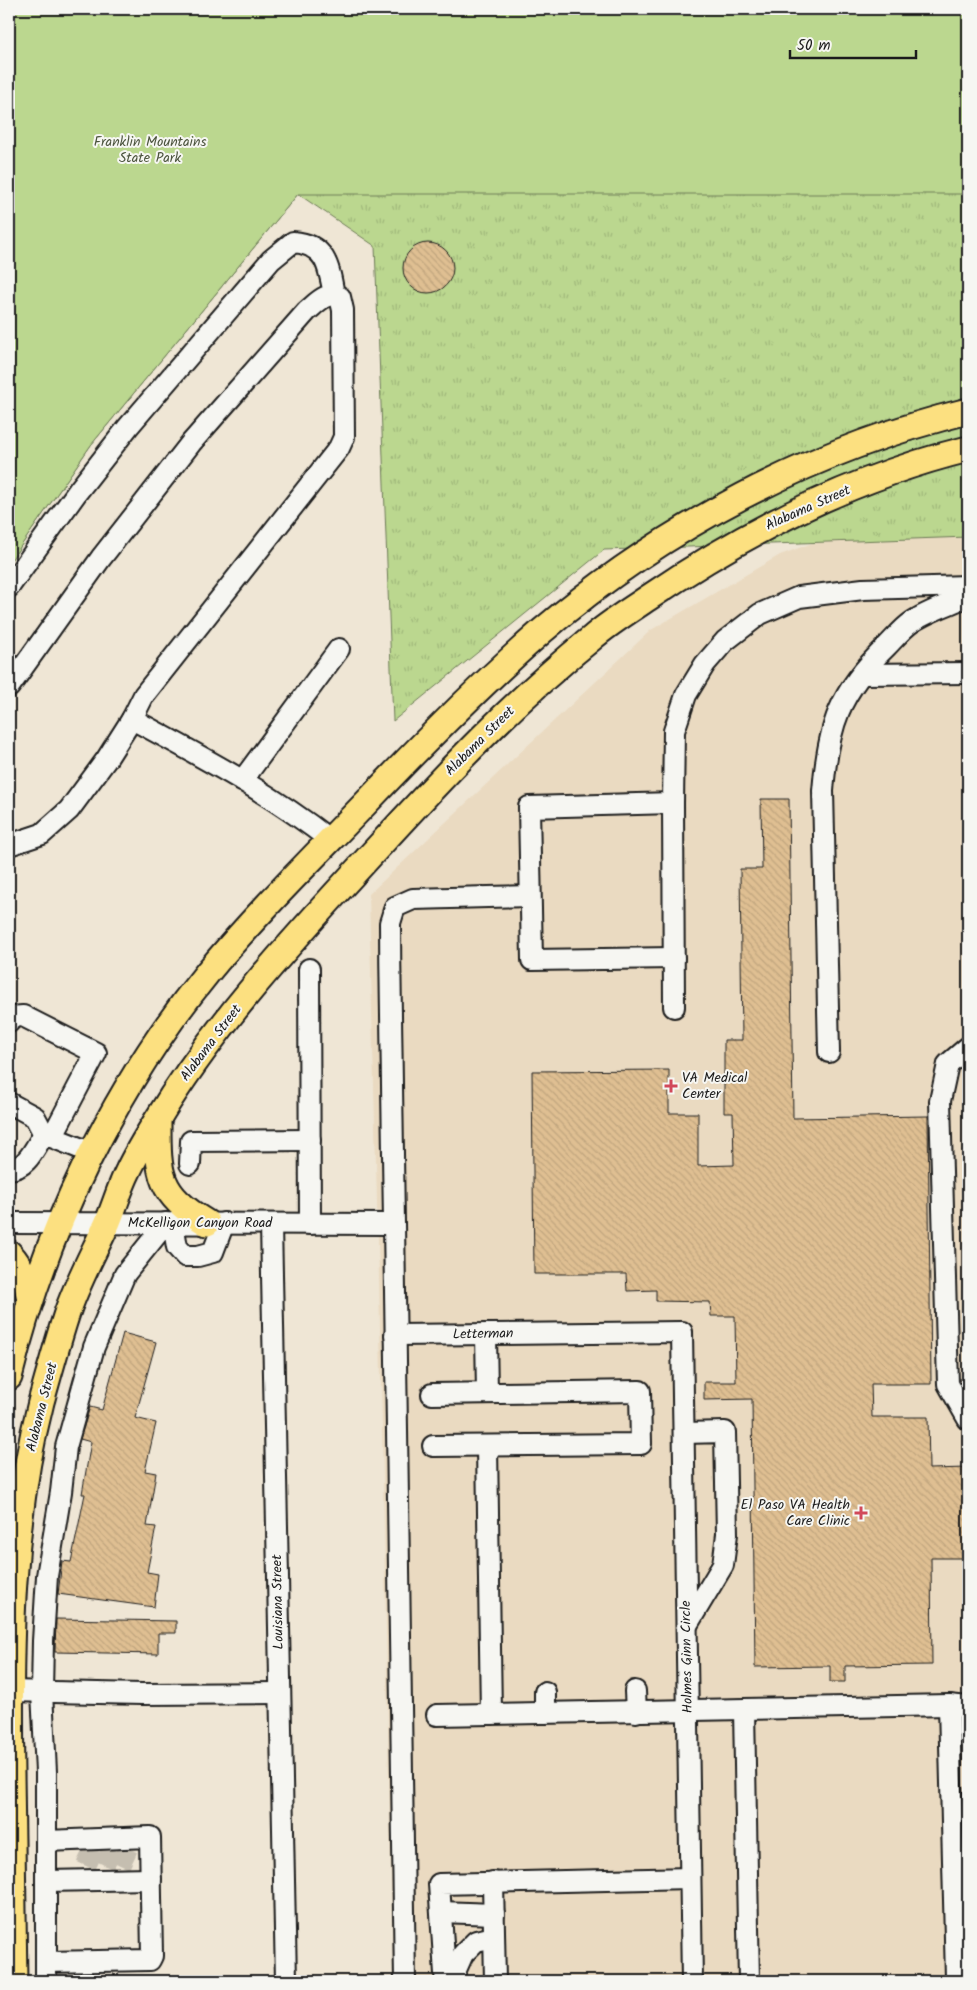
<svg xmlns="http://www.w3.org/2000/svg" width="977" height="1990" font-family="Kalam,sans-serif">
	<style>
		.built { fill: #eadac1 }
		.grass { fill: url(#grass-tufts); stroke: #6c7a56 }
		.park { fill: #bbd78f; stroke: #6c7a56 }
		.building { fill: url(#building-back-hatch); stroke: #1c1c1c }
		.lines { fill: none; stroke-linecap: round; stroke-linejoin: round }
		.minor-tunnel { stroke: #c5beb0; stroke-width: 20; stroke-dasharray: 20 10; stroke-linecap: butt }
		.minor-casing { stroke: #1c1c1c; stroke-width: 24 }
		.major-casing { stroke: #1c1c1c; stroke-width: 29 }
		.minor { stroke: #f6f6f2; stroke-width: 20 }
		.major { stroke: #fce080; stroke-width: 25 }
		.poi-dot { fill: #d1495b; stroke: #f6f6f2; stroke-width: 2 }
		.labels { text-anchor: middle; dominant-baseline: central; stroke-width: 4; stroke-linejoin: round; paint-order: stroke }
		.park-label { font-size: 14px; fill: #4c543e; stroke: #f6f6f2 }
		.street-label { font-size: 14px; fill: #1c1c1c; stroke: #f6f6f2 }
		.poi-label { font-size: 14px; fill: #1c1c1c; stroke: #f6f6f2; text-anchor: start }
	</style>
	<defs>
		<pattern id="grass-tufts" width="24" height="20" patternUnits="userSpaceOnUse" patternTransform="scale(1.25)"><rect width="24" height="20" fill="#bbd78f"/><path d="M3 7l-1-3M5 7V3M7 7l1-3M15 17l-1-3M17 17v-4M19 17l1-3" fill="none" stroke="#a0b87b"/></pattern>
		<pattern id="building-back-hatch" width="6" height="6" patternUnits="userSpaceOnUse" patternTransform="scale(1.25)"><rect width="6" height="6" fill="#dfbf92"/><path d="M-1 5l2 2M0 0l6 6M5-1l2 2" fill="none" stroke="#bfa47d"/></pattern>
	</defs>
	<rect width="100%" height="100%" fill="#efe6d5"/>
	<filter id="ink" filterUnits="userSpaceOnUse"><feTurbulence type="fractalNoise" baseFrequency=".02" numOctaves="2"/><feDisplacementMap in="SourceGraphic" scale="10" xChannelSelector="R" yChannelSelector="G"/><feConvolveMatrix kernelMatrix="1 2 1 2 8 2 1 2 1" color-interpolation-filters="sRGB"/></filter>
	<g filter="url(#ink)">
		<polygon class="built" points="968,492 968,1981 393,1981 379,1278 369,894 651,630 780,555 948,493"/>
		<polygon class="grass" points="9,9 968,9 968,537 604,550 393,721 375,246 298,194 91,445 9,563"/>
		<polygon class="park" points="9,9 968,9 968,194 298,194 91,445 9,563"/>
		<g class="building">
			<circle cx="428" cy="268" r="25"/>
			<polygon points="761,799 789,799 793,1118 928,1116 931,1384 871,1384 872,1417 928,1417 929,1469 968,1468 968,1558 931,1558 932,1665 845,1666 845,1682 830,1682 830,1666 755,1667 752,1399 704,1400 704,1382 736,1382 735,1316 711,1316 710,1302 656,1301 656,1290 627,1291 626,1274 534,1274 532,1071 669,1070 669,1113 698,1113 698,1166 734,1165 733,1113 724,1113 724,1040 742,1040 740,869 762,869"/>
			<polygon points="123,1333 156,1342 135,1418 156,1423 145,1471 156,1473 147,1526 156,1527 147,1572 158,1574 154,1607 58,1594 62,1561 71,1562 85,1494 82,1494 91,1442 80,1439 90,1407 102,1410"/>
			<polygon points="56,1619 176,1621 176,1633 158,1633 158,1654 55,1652"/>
		</g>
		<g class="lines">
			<g class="minor-tunnel">
				<polyline points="104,1865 112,1849"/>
				<polyline points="120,1865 128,1848"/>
				<polyline points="86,1866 94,1849"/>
			</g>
			<g class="minor-casing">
				<g id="minor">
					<path d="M9,587L78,491L128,427L271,260L293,242C326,244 329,267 334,295"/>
					<polyline points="862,674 968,673"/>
					<path d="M9,687L101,558L191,443L307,311C317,303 326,291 340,297L343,310L344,437L339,448L144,695L132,719L106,760L69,810L42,834L9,845"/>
					<path d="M132,719C200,756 269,792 330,840"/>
					<polyline points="242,781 339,649"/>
					<polyline points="673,803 529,807 532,960 674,958"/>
					<polyline points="309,969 310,1224"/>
					<polyline points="674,1007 673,803 674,731 686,695 705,664 725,641 760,614 799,597 863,589 968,586"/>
					<polyline points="9,1022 11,1017 23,1016 96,1053 52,1137"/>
					<polyline points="968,1047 948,1064 940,1101 948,1384 968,1419"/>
					<path d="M829,1052L823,791C828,726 839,692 887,646C895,638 903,628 912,622C928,611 951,604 968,596"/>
					<polyline points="9,1103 35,1117 44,1134"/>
					<polyline points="190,1164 191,1141 310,1140"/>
					<path d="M9,1169C27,1169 35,1147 44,1134L92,1153"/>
					<polyline points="9,1223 392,1224"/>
					<polyline points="173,1223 177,1247 185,1256 198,1256 213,1252 224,1223"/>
					<polyline points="271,1224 286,1981"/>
					<polyline points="486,1334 487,1393"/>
					<polyline points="395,1335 682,1332 692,1981"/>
					<polyline points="432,1394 640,1391 641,1444 433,1446"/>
					<polyline points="684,1433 725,1432 727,1534 723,1565 687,1625"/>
					<polyline points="487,1446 491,1714"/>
					<polyline points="9,1691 142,1694 280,1693"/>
					<polyline points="635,1691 636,1712"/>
					<polyline points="545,1692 545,1713"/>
					<polyline points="949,1705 956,1978 955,1981"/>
					<polyline points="744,1710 749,1981"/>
					<polyline points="437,1715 949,1705 968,1707"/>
					<polyline points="46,1881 151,1879"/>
					<polyline points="493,1882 495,1981"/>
					<polyline points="441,1912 494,1914"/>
					<polyline points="46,1962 150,1960 152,1956 150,1837 46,1841"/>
					<polyline points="46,1981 46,1772 42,1692 43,1641 47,1576 61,1492 66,1447 94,1347 125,1274 166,1223"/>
					<path d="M405,1981C400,1629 392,1276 390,923L395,907L413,899L530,896"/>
					<polyline points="448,1981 445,1974 439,1884 690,1878"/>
					<polyline points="451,1981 463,1954 476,1941 494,1937"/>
				</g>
			</g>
			<g class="major-casing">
				<g id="major">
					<path d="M158,1119C158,1174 157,1193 207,1223"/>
					<path d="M9,1253C22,1266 28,1284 30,1302"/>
					<path d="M9,1377C44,1233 114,1087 208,972C257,913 311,860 364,805C421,745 479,686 542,631C664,527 812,449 968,411"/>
					<path d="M14,1981C13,1912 12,1843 11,1774C9,1649 10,1523 41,1402C49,1373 57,1344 66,1316C76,1285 92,1256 106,1226C114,1209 119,1189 128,1171C136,1154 147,1136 157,1120C218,1019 301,931 380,845C447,772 515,700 592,638C609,623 629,611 648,598C745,532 854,477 968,449"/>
				</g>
			</g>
			<use href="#minor" class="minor"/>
			<use href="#major" class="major"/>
		</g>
	</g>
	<g class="poi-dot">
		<path d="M668.5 1078.5h5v5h5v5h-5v5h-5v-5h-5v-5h5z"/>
		<path d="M858.5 1505.5h5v5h5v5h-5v5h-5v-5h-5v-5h5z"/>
	</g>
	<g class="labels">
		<g class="park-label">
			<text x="150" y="142">Franklin Mountains<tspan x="150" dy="16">State Park</tspan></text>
		</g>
		<g class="street-label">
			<text transform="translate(808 508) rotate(-24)">Alabama Street</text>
			<text transform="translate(480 741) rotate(-45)">Alabama Street</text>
			<text transform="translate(211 1043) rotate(-53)">Alabama Street</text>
			<text x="200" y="1223">McKelligon Canyon Road</text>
			<text transform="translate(483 1334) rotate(-1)">Letterman</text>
			<text transform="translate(42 1407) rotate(-76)">Alabama Street</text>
			<text transform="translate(278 1602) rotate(-91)">Louisiana Street</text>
			<text transform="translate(687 1657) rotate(-91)">Holmes Ginn Circle</text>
		</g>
		<g class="poi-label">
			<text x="682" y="1078">VA Medical<tspan x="682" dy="16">Center</tspan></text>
			<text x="850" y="1505" text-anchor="end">El Paso VA Health<tspan x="850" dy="16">Care Clinic</tspan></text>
		</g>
	</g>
	<rect width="977" height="1990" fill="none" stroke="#f6f6f2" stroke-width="30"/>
	<rect x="15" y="15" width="947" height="1960" fill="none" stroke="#1c1c1c" stroke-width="2" filter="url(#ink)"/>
	<path d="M790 50v8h126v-8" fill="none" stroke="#1c1c1c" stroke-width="2.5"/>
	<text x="797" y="50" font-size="15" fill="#1c1c1c" stroke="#f6f6f2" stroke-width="4" paint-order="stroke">50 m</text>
</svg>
